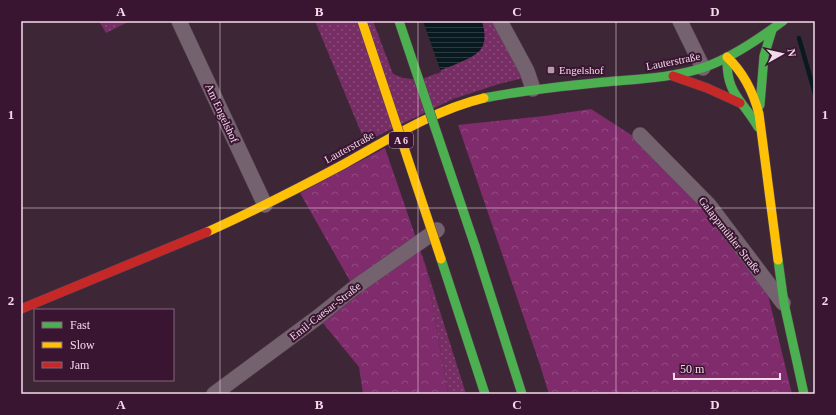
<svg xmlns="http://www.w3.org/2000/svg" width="836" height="415" font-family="Georgia,serif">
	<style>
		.grass { fill: url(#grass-dots) }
		.forest { fill: url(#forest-crowns) }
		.water { fill: url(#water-rules) }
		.pier { fill: #3d2737 }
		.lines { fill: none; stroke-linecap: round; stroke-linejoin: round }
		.stream { stroke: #081920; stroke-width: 4.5 }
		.street-casing { stroke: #584553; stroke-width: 16 }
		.fast-casing { stroke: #584553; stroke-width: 10 }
		.slow-casing { stroke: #584553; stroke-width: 10 }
		.jam-casing { stroke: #584553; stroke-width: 10 }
		.street { stroke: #74636f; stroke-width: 15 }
		.fast { stroke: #4caf50; stroke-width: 9 }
		.slow { stroke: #ffc107; stroke-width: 9 }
		.jam { stroke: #c62828; stroke-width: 9 }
		.fast-bridge-casing { stroke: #584553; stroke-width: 10; stroke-linecap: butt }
		.slow-bridge-casing { stroke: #584553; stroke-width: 10; stroke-linecap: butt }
		.fast-bridge { stroke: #4caf50; stroke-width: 9 }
		.slow-bridge { stroke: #ffc107; stroke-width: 9 }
		.grid { fill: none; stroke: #f3daea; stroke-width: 1; stroke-opacity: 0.55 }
		.poi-dot { fill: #b39bab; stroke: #3a1531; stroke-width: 1.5 }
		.labels { text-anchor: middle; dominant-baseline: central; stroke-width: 4; stroke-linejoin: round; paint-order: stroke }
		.shield { fill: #3a1531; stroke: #bc9fb2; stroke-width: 1 }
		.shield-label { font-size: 10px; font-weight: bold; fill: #f3daea }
		.street-label { font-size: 11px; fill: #f3daea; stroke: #3a1531 }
		.poi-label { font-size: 11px; fill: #f3daea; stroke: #3a1531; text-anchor: start }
		.neatline { fill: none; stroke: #f3daea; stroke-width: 1.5 }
		.grid-label { font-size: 13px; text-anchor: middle; font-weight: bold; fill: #f3daea }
	</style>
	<defs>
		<pattern id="grass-dots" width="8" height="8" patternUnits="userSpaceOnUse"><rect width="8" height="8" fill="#772e65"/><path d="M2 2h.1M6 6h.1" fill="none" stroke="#8b4c7b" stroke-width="1.8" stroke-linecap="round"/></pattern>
		<pattern id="forest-crowns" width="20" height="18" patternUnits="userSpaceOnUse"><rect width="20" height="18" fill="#802b6c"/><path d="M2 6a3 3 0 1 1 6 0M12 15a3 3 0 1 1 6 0" fill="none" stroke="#924981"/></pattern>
		<pattern id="water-rules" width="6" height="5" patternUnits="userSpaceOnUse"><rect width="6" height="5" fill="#081920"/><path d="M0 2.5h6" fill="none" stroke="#2c3a41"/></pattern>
	</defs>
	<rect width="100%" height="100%" fill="#3d2737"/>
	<g class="grass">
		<polygon points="99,21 130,21 106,33"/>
		<polygon points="315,21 495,21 524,78 499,84 453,99 365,142"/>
		<polygon points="426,267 466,394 448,394"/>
	</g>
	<g class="forest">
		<polygon points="591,109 633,136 703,210 768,295 792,394 549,394 539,362 458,125 544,116"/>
		<polygon points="385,148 426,267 448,394 363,394 359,367 318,317 354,288 300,193"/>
	</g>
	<path class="water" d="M375,21H482C484,29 487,41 481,49C473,61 433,72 419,78Z"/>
	<polygon class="pier" points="373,21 423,21 441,72 419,80 403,78 393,74"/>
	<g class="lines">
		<polyline class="stream" points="799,38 815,94"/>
		<g class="street-casing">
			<g id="street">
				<polyline points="179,21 265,205"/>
				<polyline points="500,21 527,71 533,89"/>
				<polyline points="680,21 703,68"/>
				<polyline points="640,135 709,205 783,303"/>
				<polyline points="214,394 318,317 354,288 437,230"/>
			</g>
		</g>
		<g class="fast-casing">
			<g id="fast">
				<path d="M727,57C726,94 741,98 758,127"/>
				<path d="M484,98C524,90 565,86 605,82C638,79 673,78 705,67C733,57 759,39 783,21"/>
				<polyline points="760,105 764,56 772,30"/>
				<polyline points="475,246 522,394"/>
				<polyline points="441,259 485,394"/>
				<polyline points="778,260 784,303 804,394"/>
			</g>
		</g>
		<g class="slow-casing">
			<g id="slow">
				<path d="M727,57C744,73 753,91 759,114L778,260"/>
				<path d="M207,232C254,211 299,188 344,164C389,139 434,110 484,98"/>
			</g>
		</g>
		<g class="jam-casing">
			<g id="jam">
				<polyline points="673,76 707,88 740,103"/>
				<polyline points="21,309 207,232"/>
			</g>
		</g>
		<use href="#street" class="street"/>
		<use href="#fast" class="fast"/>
		<use href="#slow" class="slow"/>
		<use href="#jam" class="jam"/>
		<g class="fast-bridge-casing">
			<polyline id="fast-bridge" points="399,21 475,246"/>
		</g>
		<g class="slow-bridge-casing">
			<polyline id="slow-bridge" points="362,21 441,259"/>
		</g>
		<use href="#fast-bridge" class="fast-bridge"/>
		<use href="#slow-bridge" class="slow-bridge"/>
	</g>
	<path class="grid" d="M220,21V394M418,21V394M616,21V394M21,208H815"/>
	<rect class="poi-dot" x="547" y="66" width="8" height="8" rx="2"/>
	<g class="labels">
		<rect class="shield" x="389" y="132" width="24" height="16" rx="3"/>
		<g class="shield-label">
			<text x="401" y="140">A 6</text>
		</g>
		<g class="street-label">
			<text transform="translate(673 61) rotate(-11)">Lauterstraße</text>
			<text transform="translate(222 113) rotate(65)">Am Engelshof</text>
			<text transform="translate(349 147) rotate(-29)">Lauterstraße</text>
			<text transform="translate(730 235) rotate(52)">Galappmühler Straße</text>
			<text transform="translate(325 311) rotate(-38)">Emil-Caesar-Straße</text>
		</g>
		<g class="poi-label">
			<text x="559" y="70">Engelshof</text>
		</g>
	</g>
	<rect width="836" height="415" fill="none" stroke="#3a1531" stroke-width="44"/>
	<rect x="34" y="309" width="140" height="72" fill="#3a1531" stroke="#84647b"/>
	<rect x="42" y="322" width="20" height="6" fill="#4caf50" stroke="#84647b"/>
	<text x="70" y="329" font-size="12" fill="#f3daea">Fast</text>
	<rect x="42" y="342" width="20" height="6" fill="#ffc107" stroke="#84647b"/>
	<text x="70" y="349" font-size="12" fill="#f3daea">Slow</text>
	<rect x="42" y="362" width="20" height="6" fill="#c62828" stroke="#84647b"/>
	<text x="70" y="369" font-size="12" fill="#f3daea">Jam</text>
	<g transform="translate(782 54) rotate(82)" stroke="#3a1531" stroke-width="3" paint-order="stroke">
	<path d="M0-3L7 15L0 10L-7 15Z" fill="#f3daea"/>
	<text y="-6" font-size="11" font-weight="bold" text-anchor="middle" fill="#f3daea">N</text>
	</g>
	<path d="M674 373v6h106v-6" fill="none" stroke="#f3daea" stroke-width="2"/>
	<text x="680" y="373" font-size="12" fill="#f3daea" stroke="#3a1531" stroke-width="3" paint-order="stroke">50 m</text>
	<rect x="22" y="22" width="792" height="371" class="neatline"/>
	<g class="grid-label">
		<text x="121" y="16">A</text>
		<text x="319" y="16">B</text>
		<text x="517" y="16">C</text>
		<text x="715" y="16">D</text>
		<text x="11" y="119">1</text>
		<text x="825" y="119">1</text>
		<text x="11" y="305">2</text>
		<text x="825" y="305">2</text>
		<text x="121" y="409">A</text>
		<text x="319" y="409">B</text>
		<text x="517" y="409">C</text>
		<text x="715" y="409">D</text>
	</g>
</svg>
